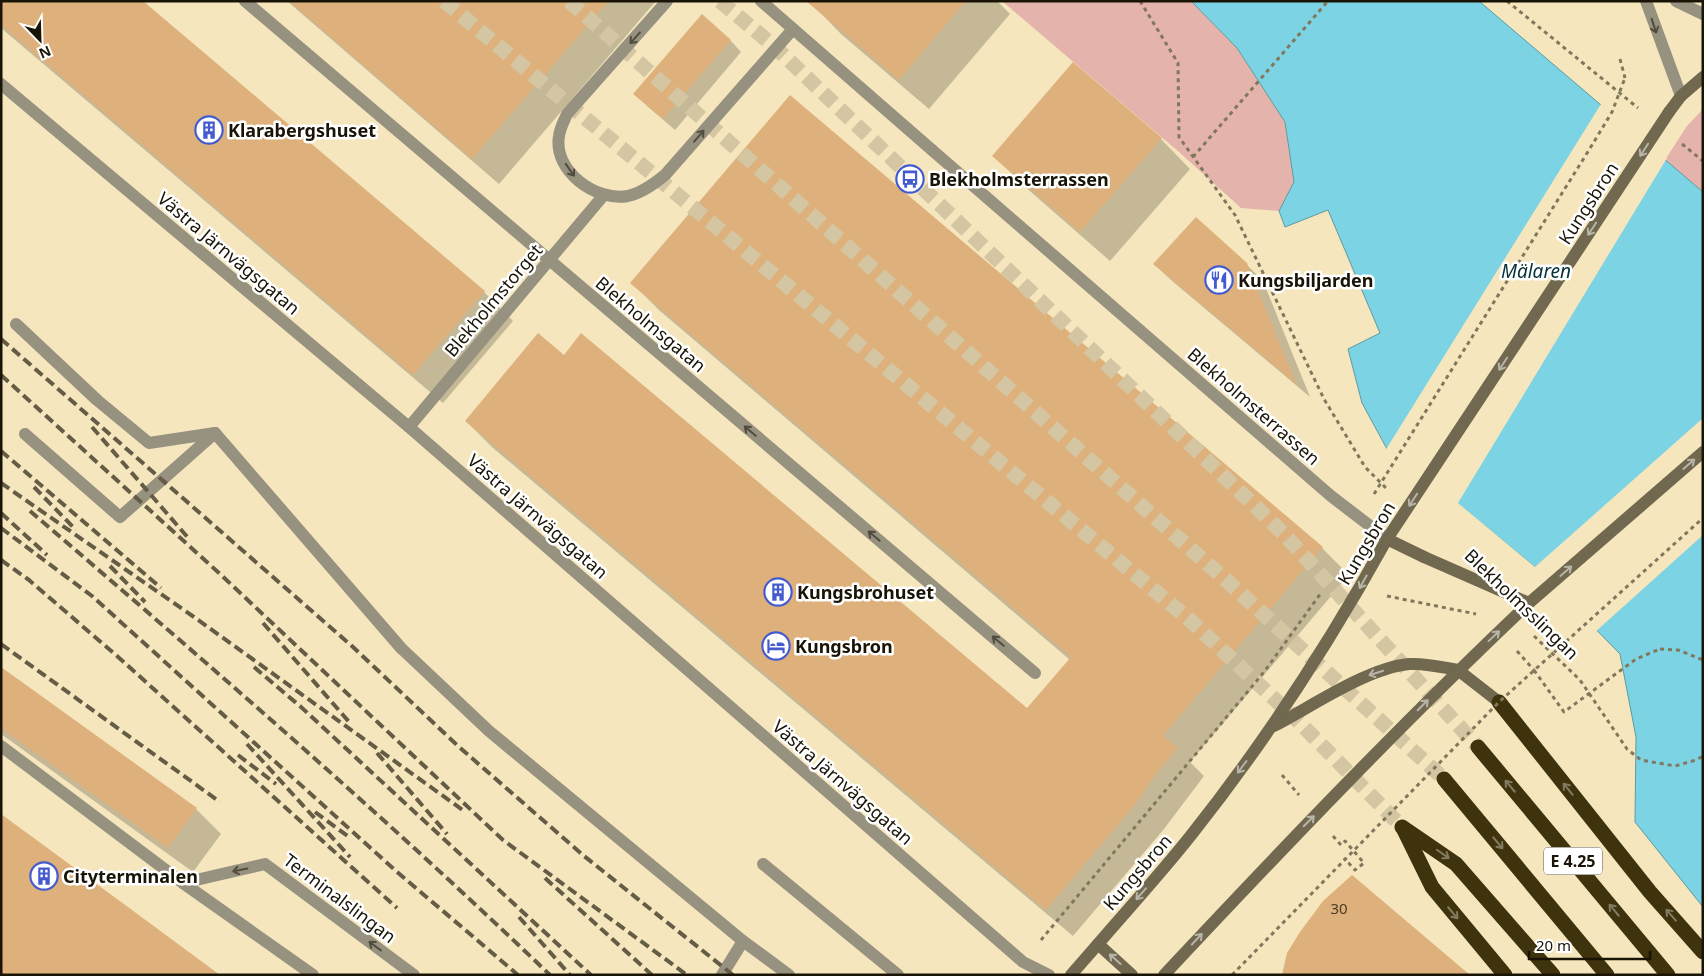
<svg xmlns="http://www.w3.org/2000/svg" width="1704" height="976" font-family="'Noto Sans',sans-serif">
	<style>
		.green { fill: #e4b4ac }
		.water { fill: #7cd3e3; stroke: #5e9aa1 }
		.pier { fill: #f5e6bd }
		.shadow { fill: #0003 }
		.building { fill: #deb17c }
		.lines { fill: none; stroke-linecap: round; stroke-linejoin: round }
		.highway-tunnel { stroke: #d4c6a2; stroke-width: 15; stroke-dasharray: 15 8; stroke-linecap: butt }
		.path { stroke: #81775c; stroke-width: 3; stroke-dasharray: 4 4; stroke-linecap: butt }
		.lane { stroke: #979180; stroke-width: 12 }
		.street { stroke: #979180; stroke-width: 12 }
		.secondary { stroke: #716850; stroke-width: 12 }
		.highway { stroke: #3f330e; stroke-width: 15 }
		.rail { stroke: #645c45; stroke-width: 4; stroke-dasharray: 10 5; stroke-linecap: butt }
		.path-bridge { stroke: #81775c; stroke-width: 3; stroke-dasharray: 4 4; stroke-linecap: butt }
		.lane-bridge { stroke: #979180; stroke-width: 12 }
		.street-bridge { stroke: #979180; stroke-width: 12 }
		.secondary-bridge { stroke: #716850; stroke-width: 12 }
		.oneway { stroke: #524c3d }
		.oneway2 { stroke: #b8b4a8 }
		.oneway3 { stroke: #827a62 }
		.labels { text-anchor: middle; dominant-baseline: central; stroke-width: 5; stroke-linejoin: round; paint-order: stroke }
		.number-label { font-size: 15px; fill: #4a3b24 }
		.shield { fill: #fff; stroke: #5e5a51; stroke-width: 1 }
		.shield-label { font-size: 16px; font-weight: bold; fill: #191406 }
		.poi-label { font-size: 18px; font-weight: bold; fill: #191406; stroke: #fff; text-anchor: start }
		.street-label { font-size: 18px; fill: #191406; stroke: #fff }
		.water-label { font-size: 19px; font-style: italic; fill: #053138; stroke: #fff }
	</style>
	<rect width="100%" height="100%" fill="#f5e6bd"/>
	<g class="green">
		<polygon points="1002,1 1191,1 1237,48 1285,122 1294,182 1279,211 1241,208 1179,152"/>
		<polygon points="1703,109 1703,192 1665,160 1687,126"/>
	</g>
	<polygon class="water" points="1191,1 1479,1 1703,192 1703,907 1635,822 1636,737 1620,654 1535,567 1457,503 1387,449 1362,403 1348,349 1380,333 1328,210 1285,227 1279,211 1294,182 1285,122 1237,48"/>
	<polygon class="pier" points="1601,104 1667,158 1458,503 1535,567 1703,418 1703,535 1594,633 1533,569 1456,505 1385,451"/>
	<g class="shadow">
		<polygon points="1,1 484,292 513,321 443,403 1,28"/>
		<polygon points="287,1 656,1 499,184"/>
		<polygon points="815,1 997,1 1010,14 929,109 841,34 812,4"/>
		<polygon points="730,40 741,52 675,130 646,105"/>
		<polygon points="1161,139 1190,169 1110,261 1023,185 994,156"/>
		<polygon points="1154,264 1246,264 1263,281 1310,397 1171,280"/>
		<polygon points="632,283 1322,548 1349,575 1190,762 1204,776 1164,829 1073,936 493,448 466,421 564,356 1027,710 1070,660 659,310"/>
		<polygon points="1,669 196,809 221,834 193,872 1,734"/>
	</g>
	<g class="building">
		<polygon points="1,1 143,1 485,291 413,375 1,25"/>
		<polygon points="289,1 609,1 472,159"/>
		<polygon points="806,1 966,1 899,80"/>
		<polygon points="702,14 731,40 663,119 633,94"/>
		<polygon points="1073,62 1162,138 1080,232 992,156"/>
		<polygon points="790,95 1323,547 1163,736 1178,748 1158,771 1137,802 1046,910 465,421 538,333 564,355 581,333 1027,708 1071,657 630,283"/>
		<polygon points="1196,217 1247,263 1296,384 1153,264"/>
		<polygon points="1,667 197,808 168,848 1,728"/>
		<polygon points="1,814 132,910 220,975 1,975"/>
		<polygon points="1352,875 1470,975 1282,975 1287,953 1300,932 1323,901"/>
	</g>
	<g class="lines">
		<g class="highway-tunnel">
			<polyline points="444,1 1190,620 1299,722 1402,827"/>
			<polyline points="569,1 1227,581 1444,779"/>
			<polyline points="720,1 775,47 1283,533 1478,747"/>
		</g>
		<g class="path">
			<polyline points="1140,1 1178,63 1179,137 1235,215 1324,399 1365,467 1387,489"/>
			<polyline points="1507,1 1638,108"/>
			<polyline points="1620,59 1625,78"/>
			<polyline points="1682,144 1703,161"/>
			<polyline points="1193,157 1328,1"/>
			<polyline points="1387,596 1476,614"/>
			<polyline points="1534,636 1580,680 1627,749 1641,760 1675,766 1696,760 1703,756"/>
			<polyline points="1660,649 1678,650 1703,660"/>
			<polyline points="1517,651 1534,670"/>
			<polyline points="1282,775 1299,795"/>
			<polyline points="1333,836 1341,845 1345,841 1364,863 1355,870 1344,858"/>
		</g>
		<g class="lane">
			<polyline points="245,1 1035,673"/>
			<polyline points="16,324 97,400 149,443 215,433"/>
			<polyline points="215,433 401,648 489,731 743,941 722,975"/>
			<polyline points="25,434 120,517 215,433"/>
			<polyline points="1,746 183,883 313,975"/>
			<polyline points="763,864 898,975"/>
			<polyline points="183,883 265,864 414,975"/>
			<polyline points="743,941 789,975"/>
		</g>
		<g class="street">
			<polyline points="1646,1 1681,96"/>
			<polyline points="1676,1 1703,14"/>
			<polyline points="932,150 1331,496 1387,539"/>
		</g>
		<g class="secondary">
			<polyline points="1669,112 1681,96 1703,77"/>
			<polyline points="1387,539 1424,557"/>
			<polyline points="1529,603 1703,452"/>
			<polyline points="1458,670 1499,702"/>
			<polyline points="1071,975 1098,944 1132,975"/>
		</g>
		<g class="highway">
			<polyline points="1499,702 1650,892 1703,952"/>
			<polyline points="1478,747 1668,975"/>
			<polyline points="1444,779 1607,975"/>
			<polyline points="1402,827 1456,864 1553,975"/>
			<polyline points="1403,828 1432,887 1505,975"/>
		</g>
		<g class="rail">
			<polyline points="1,339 353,647 458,746 584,856 733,975"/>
			<polyline points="1,375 219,573 503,840 687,975"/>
			<polyline points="92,427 190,540"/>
			<polyline points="1,451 161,588"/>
			<polyline points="1,483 194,617 464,811"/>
			<polyline points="34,487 76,530"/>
			<path d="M30,511C206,662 382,814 550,975"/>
			<polyline points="1,513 47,555"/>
			<polyline points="1,528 92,596 396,871 518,975"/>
			<polyline points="1,560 29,580 117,656 397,908"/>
			<polyline points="110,566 145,602"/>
			<polyline points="263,623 350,723"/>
			<polyline points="1,644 220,802"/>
			<polyline points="254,667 301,707 591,975"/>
			<polyline points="247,744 350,857"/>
			<polyline points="377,753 447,834"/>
			<polyline points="238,755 276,784"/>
			<polyline points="315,812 349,837"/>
			<polyline points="545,878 652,975"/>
			<polyline points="519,917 570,975"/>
		</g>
		<g class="path-bridge">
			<polyline points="1374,494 1589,150 1612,112 1625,78"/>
			<polyline points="1534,670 1564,712 1636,659 1660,649"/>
			<polyline points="1041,940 1264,672 1321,593"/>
			<polyline points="1232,975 1499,702 1703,518"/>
		</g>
		<polyline class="lane-bridge" points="1,84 409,427 1023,962 1049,975"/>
		<g class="street-bridge">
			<path d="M667,1L567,114C564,121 560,128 559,136C553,171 596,202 628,196C642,193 654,184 665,175L793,29"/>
			<polyline points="761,1 932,150"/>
			<polyline points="409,427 603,196"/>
		</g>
		<g class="secondary-bridge">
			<path d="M1274,726C1311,707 1367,668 1409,664C1425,663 1442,667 1458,670"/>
			<path d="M1098,944C1129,908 1162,872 1192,834C1265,742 1330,642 1387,539L1669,112"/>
			<path d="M1164,975C1283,848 1403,722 1529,603L1424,557"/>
		</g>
	</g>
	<defs><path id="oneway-shaft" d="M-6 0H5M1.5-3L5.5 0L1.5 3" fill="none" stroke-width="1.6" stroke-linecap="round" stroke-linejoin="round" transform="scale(1.25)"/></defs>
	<g class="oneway">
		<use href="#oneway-shaft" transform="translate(1654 26) rotate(72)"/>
		<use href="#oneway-shaft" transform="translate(635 38) rotate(132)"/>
		<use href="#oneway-shaft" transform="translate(699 136) rotate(-49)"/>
		<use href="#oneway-shaft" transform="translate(570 170) rotate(55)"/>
		<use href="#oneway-shaft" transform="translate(750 431) rotate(-140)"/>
		<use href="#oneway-shaft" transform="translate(874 536) rotate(-140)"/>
		<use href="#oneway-shaft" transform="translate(998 641) rotate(-140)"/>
		<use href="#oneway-shaft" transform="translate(240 870) rotate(168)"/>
		<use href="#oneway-shaft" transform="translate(375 946) rotate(-143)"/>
	</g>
	<g class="oneway2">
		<use href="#oneway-shaft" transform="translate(1644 150) rotate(123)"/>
		<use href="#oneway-shaft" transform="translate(1592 229) rotate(123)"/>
		<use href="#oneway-shaft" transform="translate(1503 364) rotate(123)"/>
		<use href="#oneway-shaft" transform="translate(1689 464) rotate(-41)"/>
		<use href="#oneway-shaft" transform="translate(1413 500) rotate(123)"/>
		<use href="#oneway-shaft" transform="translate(1566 571) rotate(-41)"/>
		<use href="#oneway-shaft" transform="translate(1363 582) rotate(119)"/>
		<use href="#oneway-shaft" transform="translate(1494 636) rotate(-43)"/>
		<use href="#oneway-shaft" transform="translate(1376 673) rotate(162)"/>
		<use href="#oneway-shaft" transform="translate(1423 705) rotate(-45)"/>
		<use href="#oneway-shaft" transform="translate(1242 767) rotate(127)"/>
		<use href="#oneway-shaft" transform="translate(1309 821) rotate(-45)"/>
		<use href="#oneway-shaft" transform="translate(1141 894) rotate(131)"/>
		<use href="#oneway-shaft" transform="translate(1197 939) rotate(-47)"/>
		<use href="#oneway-shaft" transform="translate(1115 959) rotate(-138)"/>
	</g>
	<g class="oneway3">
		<use href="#oneway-shaft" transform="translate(1510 786) rotate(-130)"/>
		<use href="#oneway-shaft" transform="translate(1568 789) rotate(-129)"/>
		<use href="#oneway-shaft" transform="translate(1498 843) rotate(50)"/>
		<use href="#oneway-shaft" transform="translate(1443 854) rotate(35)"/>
		<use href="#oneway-shaft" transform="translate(1614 910) rotate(-130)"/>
		<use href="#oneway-shaft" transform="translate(1453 913) rotate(50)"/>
		<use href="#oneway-shaft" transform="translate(1671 915) rotate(-131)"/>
	</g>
	<defs>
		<g id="building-ring" transform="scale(1.4375)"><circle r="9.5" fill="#fff" stroke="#445bce" stroke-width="1.5"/><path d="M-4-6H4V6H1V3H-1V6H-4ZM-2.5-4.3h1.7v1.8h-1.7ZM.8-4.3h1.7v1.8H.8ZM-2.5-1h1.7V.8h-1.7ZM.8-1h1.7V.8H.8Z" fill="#445bce"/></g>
		<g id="bus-ring" transform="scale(1.4375)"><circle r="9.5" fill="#fff" stroke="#445bce" stroke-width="1.5"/><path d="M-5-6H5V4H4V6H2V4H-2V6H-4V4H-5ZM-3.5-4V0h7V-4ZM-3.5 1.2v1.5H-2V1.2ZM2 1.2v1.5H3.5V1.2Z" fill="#445bce"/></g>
		<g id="restaurant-ring" transform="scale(1.4375)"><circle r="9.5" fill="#fff" stroke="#445bce" stroke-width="1.5"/><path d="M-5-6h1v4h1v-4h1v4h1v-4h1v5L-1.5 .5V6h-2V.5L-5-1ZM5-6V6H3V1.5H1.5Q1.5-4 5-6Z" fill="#445bce"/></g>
		<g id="hotel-ring" transform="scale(1.4375)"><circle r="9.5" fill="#fff" stroke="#445bce" stroke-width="1.5"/><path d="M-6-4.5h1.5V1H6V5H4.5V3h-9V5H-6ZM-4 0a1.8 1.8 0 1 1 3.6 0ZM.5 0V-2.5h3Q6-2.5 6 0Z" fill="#445bce"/></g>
	</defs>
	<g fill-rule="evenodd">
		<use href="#building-ring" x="209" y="130"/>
		<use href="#bus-ring" x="910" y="179"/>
		<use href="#restaurant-ring" x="1219" y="280"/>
		<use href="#building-ring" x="778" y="592"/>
		<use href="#hotel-ring" x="776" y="646"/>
		<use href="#building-ring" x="44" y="876"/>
	</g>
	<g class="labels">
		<g class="number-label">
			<text x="1339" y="908">30</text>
		</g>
		<rect class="shield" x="1544" y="847.5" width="58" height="27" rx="4"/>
		<g class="shield-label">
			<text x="1573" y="861">E 4.25</text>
		</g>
		<g class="poi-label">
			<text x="228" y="130">Klarabergshuset</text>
			<text x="929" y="179">Blekholmsterrassen</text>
			<text x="1238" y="280">Kungsbiljarden</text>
			<text x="797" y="592">Kungsbrohuset</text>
			<text x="795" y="646">Kungsbron</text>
			<text x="63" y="876">Cityterminalen</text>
		</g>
		<g class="street-label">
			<text transform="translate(1588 203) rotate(-57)">Kungsbron</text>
			<text transform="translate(229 253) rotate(40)">Västra Järnvägsgatan</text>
			<text transform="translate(493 300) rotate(-50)">Blekholmstorget</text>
			<text transform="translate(651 324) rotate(40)">Blekholmsgatan</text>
			<text transform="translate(1254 406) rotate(41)">Blekholmsterrassen</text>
			<text transform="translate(538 516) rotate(41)">Västra Järnvägsgatan</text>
			<text transform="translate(1366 543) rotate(-59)">Kungsbron</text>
			<text transform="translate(1522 604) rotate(44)">Blekholmsslingan</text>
			<text transform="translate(843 782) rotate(41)">Västra Järnvägsgatan</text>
			<text transform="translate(1137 872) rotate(-49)">Kungsbron</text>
			<text transform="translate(340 898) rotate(37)">Terminalslingan</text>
		</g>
		<g class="water-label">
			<text x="1536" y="271">Mälaren</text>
		</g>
	</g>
	<rect width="1704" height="976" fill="none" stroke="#191406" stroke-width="5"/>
	<g transform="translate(40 40) rotate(157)" stroke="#ffffff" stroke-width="4" paint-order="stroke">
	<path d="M0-4L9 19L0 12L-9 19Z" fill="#191406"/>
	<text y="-8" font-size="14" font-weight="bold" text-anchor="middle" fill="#191406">N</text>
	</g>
	<path d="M1529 951v8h121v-8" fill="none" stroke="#191406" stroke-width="2.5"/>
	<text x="1536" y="951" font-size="15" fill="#191406" stroke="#ffffff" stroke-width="4" paint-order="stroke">20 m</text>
</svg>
